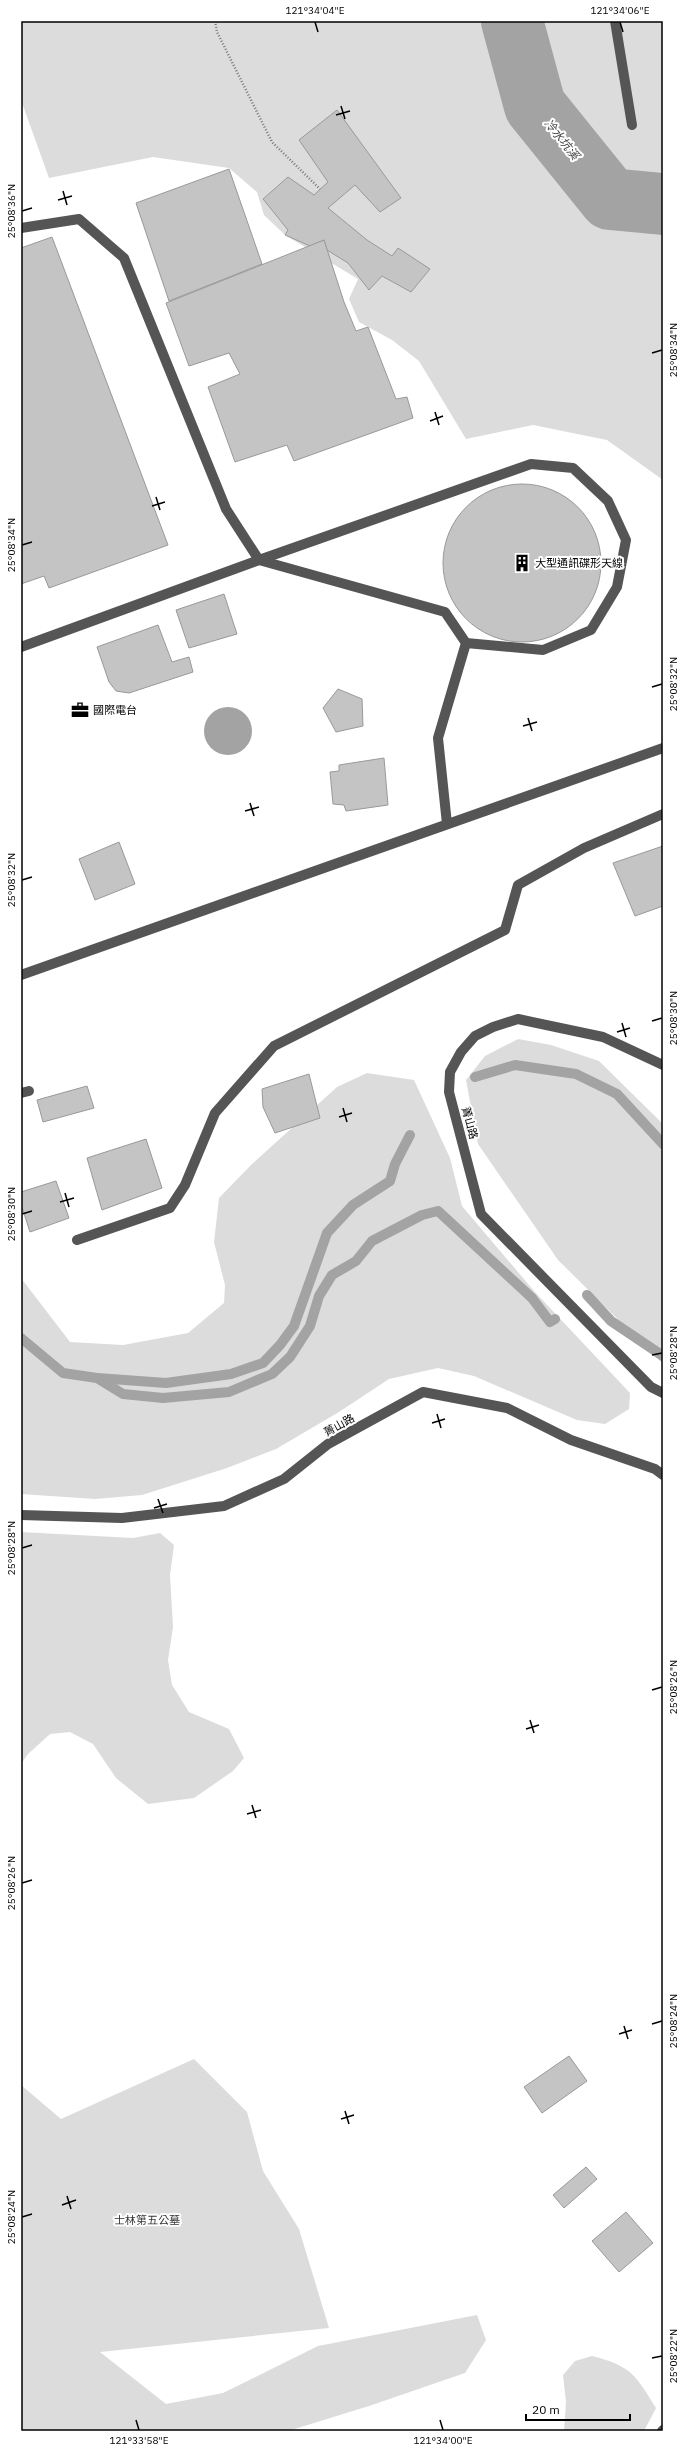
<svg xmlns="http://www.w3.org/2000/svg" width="684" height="2452" font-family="'IBM Plex Sans','Noto Sans TC',sans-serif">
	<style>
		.green { fill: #dcdcdc }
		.water { fill: #a3a3a3 }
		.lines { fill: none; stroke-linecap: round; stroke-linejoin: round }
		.stream { stroke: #a3a3a3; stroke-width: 10 }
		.river { stroke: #a3a3a3; stroke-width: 62 }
		.building { fill: #c4c4c4; stroke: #999 }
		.path { stroke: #777; stroke-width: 2.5; stroke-dasharray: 1 2; stroke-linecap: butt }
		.minor { stroke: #555; stroke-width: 10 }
		.ticks { fill: none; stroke: #000; stroke-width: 1.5 }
		.labels { text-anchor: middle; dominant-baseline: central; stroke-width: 4; stroke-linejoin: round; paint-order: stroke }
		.poi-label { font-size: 11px; fill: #000; stroke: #fff; text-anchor: start }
		.street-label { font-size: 11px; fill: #000; stroke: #fff }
		.park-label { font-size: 11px; fill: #333; stroke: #fff }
		.water-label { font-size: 12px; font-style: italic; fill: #444; stroke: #fff }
		.neatline { fill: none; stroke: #000; stroke-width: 1.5 }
		.ticks-label { font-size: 10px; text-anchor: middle; fill: #000 }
	</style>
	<rect width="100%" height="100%" fill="#fff"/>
	<g class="green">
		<polygon points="27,21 663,21 663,480 607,440 533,425 466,439 419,361 392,340 359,322 349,299 358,279 285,235 264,215 257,192 229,168 153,157 49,178 21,100 21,23"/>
		<polygon points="518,1039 551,1045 599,1061 663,1124 663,1364 558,1260 478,1144 466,1080 485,1056"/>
		<polygon points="367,1073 414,1080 450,1158 462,1206 534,1291 630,1393 629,1409 605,1424 577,1420 474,1376 438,1368 389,1379 339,1412 276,1449 227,1468 142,1495 95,1499 21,1494 21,1278 70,1342 123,1345 188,1333 224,1303 225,1285 214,1242 219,1198 252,1164 337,1087"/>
		<polygon points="21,1532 133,1538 160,1533 174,1545 170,1575 173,1627 168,1660 172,1685 189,1712 229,1729 244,1758 233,1771 194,1798 148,1804 116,1778 93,1744 70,1732 50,1734 28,1754 21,1764"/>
		<polygon points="194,2059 247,2112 263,2171 299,2229 329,2328 100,2352 166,2404 223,2393 318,2346 477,2315 486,2340 465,2373 369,2406 288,2431 21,2431 21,2085 61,2119"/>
		<path d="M592,2356C631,2366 635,2374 656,2408L644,2431H564L566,2402L563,2375L575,2361Z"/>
	</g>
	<circle class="water" cx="228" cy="731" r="24"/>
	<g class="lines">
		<g class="stream">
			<polyline points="475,1077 515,1065 576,1074 617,1094 663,1144"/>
			<polyline points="587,1295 611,1321 663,1356"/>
			<polyline points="21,1338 63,1373 97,1378 166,1383 231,1374 263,1363 280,1345 294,1326 327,1233 353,1205 390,1181 395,1164 410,1135"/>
			<polyline points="97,1378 123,1394 163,1398 229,1392 272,1374 290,1357 310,1326 319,1296 332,1275 356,1261 372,1241 422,1215 438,1211 532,1298 550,1322 555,1319"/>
		</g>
		<polyline class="river" points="512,21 535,106 610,199 663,204"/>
	</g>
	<g class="building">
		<polygon points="337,110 401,198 380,212 355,185 328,208 367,240 392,256 398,248 430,269 411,292 382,276 369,290 348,263 327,250 324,240 310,246 285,235 288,230 263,199 288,177 314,195 328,182 299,140"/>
		<polygon points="229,169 262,264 169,301 136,203"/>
		<polygon points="52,237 168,545 49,588 44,576 21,584 21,248"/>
		<polygon points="324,240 344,302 356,331 368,327 396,399 407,397 413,418 294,461 287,445 235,462 208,387 240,374 229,353 189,366 166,303"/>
		<circle cx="522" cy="563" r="79"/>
		<polygon points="224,594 237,634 189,648 176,610"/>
		<polygon points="158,625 172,662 189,657 193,672 129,693 116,691 109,682 97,647"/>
		<polygon points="338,689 362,699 363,726 336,732 323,708"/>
		<polygon points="384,758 388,805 346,811 344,805 333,804 330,772 339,771 339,765"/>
		<polygon points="119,842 135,884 95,900 79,859"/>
		<polygon points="663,846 663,906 635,916 613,863"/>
		<polygon points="309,1074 320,1118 275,1133 263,1107 262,1089"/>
		<polygon points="87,1086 94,1108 43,1122 37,1100"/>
		<polygon points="146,1139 162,1188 102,1210 87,1158"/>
		<polygon points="56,1181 69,1218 30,1232 21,1204 21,1192"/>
		<polygon points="569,2056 587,2081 542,2113 524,2087"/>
		<polygon points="586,2167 597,2179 564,2208 553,2195"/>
		<polygon points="626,2212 653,2243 619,2272 592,2241"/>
	</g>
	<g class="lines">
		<polyline class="path" points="215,21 217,32 272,142 320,189"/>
		<g class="minor">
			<polyline points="615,21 632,125"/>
			<polyline points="21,228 79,219 124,258 226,509 259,560 445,612 466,643 438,738 447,824"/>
			<polyline points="21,647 259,560 531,464 573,468 608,501 626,540 617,587 591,630 543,650 466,643"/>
			<polyline points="21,975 663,748"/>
			<polyline points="663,1065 603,1037 518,1019 493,1027 475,1036 461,1052 450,1072 449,1092 481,1214 651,1387 663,1393"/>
			<polyline points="21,1093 29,1091"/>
			<polyline points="77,1240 170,1208 185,1185 215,1113 274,1046 505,930 518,885 584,848 663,814"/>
			<polyline points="21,1515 122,1518 224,1506 284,1479 328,1444 423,1392 507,1408 571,1440 655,1469 663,1475"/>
			<polyline points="662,2431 663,2430"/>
		</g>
	</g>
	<path class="ticks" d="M315,22L318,32M620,22L623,32M341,106L345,119M336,115L350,111M63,191L67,205M58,200L72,196M22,211L32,208M652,353L662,350M435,412L439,425M430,421L443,416M156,497L160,510M152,506L165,502M22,545L32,542M652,687L662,684M528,718L532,731M523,726L537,722M250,803L254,816M245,811L259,807M22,880L32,877M652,1021L662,1018M622,1023L626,1037M617,1032L630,1028M343,1108L347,1122M339,1117L352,1113M65,1193L69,1207M60,1202L74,1198M22,1214L32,1211M652,1355L662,1353M437,1414L441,1428M432,1423L445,1419M158,1499L163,1513M154,1508L167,1504M22,1548L32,1545M652,1690L662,1687M530,1720L534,1733M526,1729L539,1725M252,1805L256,1818M247,1814L261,1810M22,1883L32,1880M652,2024L662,2021M624,2026L628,2039M619,2034L632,2030M345,2111L349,2124M341,2119L354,2115M67,2196L71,2209M62,2205L76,2200M22,2217L32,2214M652,2358L662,2356M136,2420L139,2430M440,2420L443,2430"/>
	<defs>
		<g id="building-bare" transform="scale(1.38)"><path d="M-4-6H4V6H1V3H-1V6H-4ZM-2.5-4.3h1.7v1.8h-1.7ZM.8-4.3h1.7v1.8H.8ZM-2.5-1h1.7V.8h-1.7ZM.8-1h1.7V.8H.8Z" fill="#000" stroke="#fff" stroke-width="2.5" paint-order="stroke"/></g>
		<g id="office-bare" transform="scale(1.38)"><path d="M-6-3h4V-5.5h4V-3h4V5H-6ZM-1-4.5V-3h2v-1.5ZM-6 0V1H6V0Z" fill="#000" stroke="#fff" stroke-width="2.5" paint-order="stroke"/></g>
	</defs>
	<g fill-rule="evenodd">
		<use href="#building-bare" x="522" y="563"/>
		<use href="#office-bare" x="80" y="710"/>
	</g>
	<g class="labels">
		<g class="poi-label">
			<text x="535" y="563">大型通訊碟形天線</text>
			<text x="93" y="710">國際電台</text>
		</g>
		<g class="street-label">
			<text transform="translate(470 1123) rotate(75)">菁山路</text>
			<text transform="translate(339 1425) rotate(-29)">菁山路</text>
		</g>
		<g class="park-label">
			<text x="147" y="2220">士林第五公墓</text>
		</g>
		<g class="water-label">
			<text transform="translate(562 139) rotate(51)">冷水坑溪</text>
		</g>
	</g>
	<rect width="684" height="2452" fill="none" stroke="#ffffff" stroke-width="44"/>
	<path d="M526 2414v6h104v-6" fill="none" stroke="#000000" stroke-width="2"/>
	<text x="532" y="2414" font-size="12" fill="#000000" stroke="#ffffff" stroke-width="3" paint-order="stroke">20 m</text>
	<rect x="22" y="22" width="640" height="2408" class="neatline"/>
	<g class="ticks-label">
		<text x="315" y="14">121°34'04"E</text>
		<text x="620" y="14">121°34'06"E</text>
		<text transform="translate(11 211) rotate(-90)" y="4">25°08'36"N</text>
		<text transform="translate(673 350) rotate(-90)" y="4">25°08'34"N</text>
		<text transform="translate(11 545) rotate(-90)" y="4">25°08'34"N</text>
		<text transform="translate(673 684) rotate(-90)" y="4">25°08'32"N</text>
		<text transform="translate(11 880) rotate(-90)" y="4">25°08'32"N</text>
		<text transform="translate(673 1018) rotate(-90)" y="4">25°08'30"N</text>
		<text transform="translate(11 1214) rotate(-90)" y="4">25°08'30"N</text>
		<text transform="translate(673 1353) rotate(-90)" y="4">25°08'28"N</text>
		<text transform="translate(11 1548) rotate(-90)" y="4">25°08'28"N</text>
		<text transform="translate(673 1687) rotate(-90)" y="4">25°08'26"N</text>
		<text transform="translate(11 1883) rotate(-90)" y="4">25°08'26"N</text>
		<text transform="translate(673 2021) rotate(-90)" y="4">25°08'24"N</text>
		<text transform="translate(11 2217) rotate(-90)" y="4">25°08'24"N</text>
		<text transform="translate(673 2356) rotate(-90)" y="4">25°08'22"N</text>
		<text x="139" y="2444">121°33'58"E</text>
		<text x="443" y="2444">121°34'00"E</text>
	</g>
</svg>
